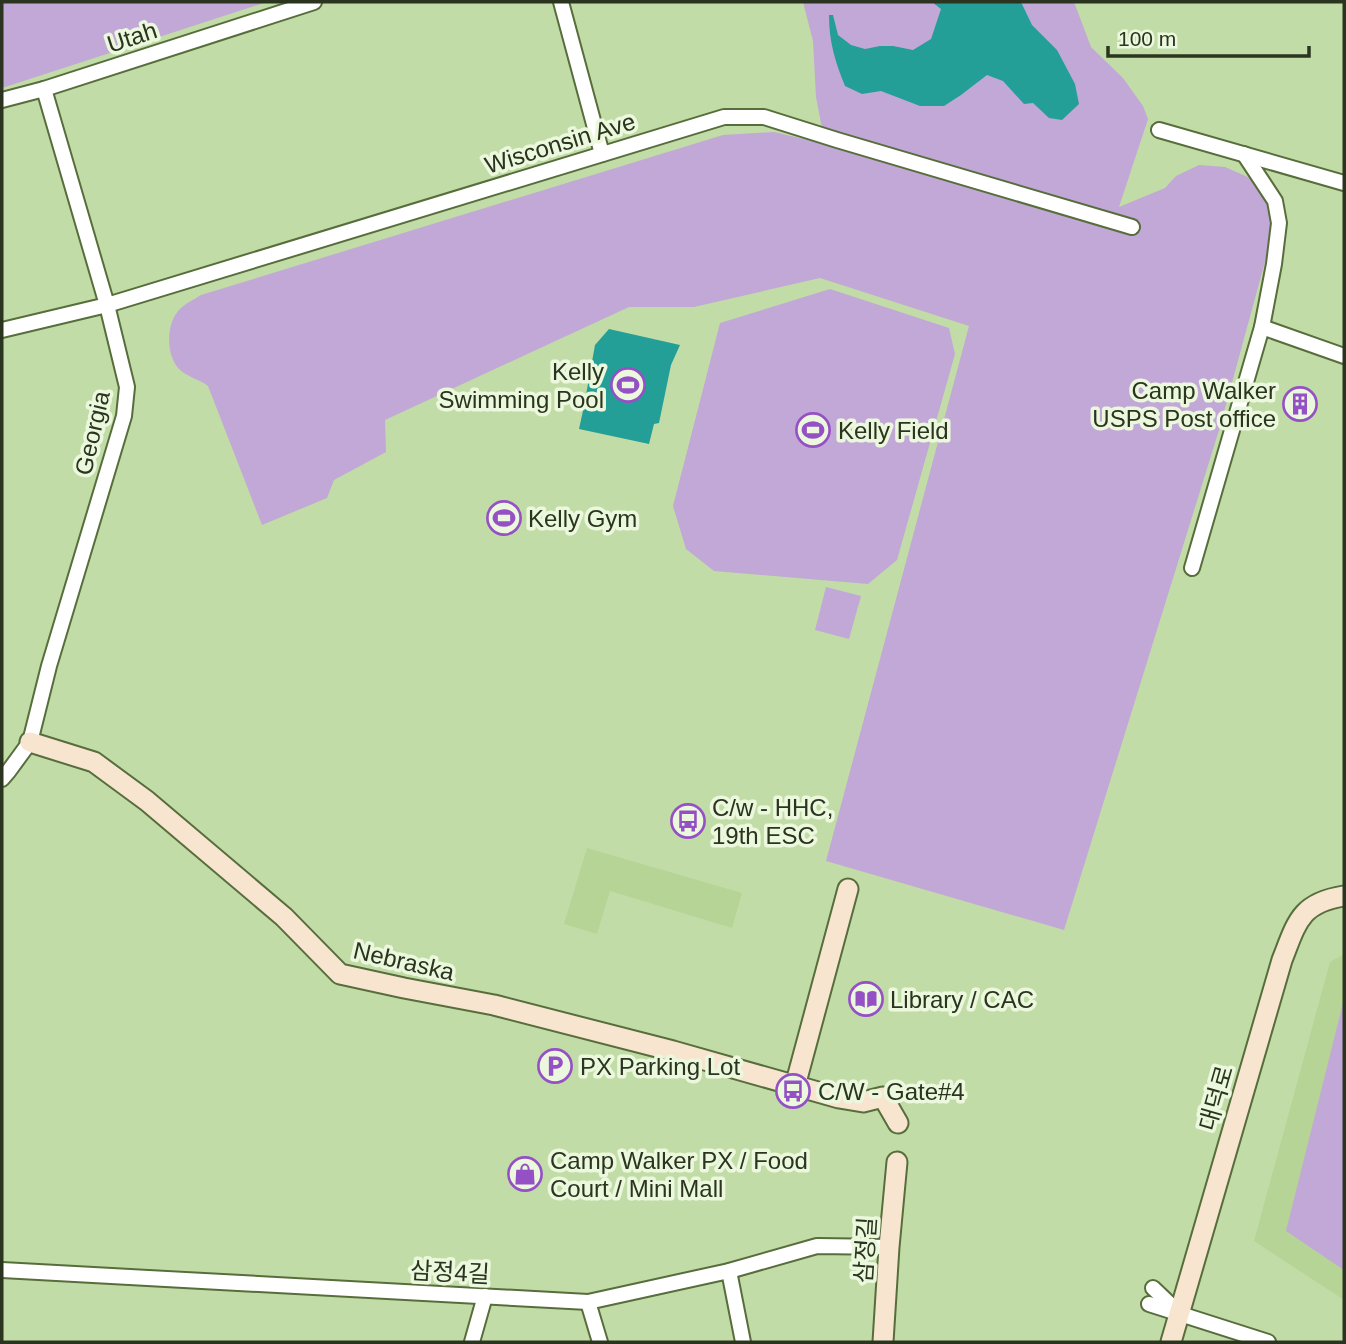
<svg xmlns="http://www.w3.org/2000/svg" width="1346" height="1344" font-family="Arial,'Noto Sans KR',sans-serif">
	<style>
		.built { fill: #b7d497 }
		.green { fill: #c1a8d6 }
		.water { fill: #239f98 }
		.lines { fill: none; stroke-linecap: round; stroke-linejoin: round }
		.street-casing { stroke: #576d3c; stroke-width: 18 }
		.secondary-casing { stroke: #576d3c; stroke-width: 23 }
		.street { stroke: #fff; stroke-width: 14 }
		.secondary { stroke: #f7e5d0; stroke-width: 19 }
		.labels { text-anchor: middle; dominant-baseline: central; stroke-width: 7; stroke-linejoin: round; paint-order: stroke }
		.street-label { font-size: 24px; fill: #2a341e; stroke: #ebf8dd }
		.poi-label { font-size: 24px; fill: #2a341e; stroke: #ebf8dd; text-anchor: start }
	</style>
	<rect width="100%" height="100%" fill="#c2dca7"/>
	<g class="built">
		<polygon points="587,848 742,893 732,928 610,891 597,934 564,924"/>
		<polygon points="1344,954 1344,1300 1254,1241 1330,962"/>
	</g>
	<g class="green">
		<polygon points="2,2 267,2 2,88"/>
		<path d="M803,2H1074L1091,47L1123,78L1143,106L1148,119L1119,207L1165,188L1176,176L1199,165L1225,167L1250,178L1269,202L1274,229L1219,430L1064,930L826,861L969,326L820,278L694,307H629L385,420L386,452L334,480L327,498L262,525L208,386C199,379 187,377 179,369C166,355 166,326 178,311C184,304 193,300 201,295L723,135L774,132L825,144L816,97L813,41Z"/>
		<polygon points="830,289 949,328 955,354 897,560 868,584 714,571 686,549 673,506 720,323"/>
		<polygon points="826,587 861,596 849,639 815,630"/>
		<polygon points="1344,999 1344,1270 1286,1231"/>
	</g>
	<g class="water">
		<path d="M932,2H1021L1032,25L1057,50L1075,84L1079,104L1062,120L1049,118L1033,103L1024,104L1003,81L987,75L961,95L944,106H920L881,91L862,94L845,86C835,61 829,42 829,15H833L838,35L851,45L865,49L880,46H893L913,50L931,39L941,9Z"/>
		<polygon points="609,329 680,345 671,365 659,423 654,424 649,444 579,429 584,406 595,345"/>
	</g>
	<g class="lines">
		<g class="street-casing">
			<g id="street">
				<polyline points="561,2 602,154"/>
				<polyline points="2,100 44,89 314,2"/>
				<polyline points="1159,130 1344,183"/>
				<polyline points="1262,327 1344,356"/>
				<polyline points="2,330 107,305 724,117 764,117 837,140 1132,227"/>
				<polyline points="1192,568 1262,327 1274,264 1279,223 1275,201 1244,154"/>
				<polyline points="2,779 8,772 30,742 49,666 124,416 127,387 107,305 44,89"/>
				<polyline points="2,1270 588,1302 729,1271 817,1246 889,1247"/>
				<polyline points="729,1271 743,1342"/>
				<polyline points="1153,1288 1176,1310"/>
				<polyline points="588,1302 600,1342"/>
				<polyline points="1149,1304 1268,1342"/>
				<polyline points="472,1342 485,1296"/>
			</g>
		</g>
		<g class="secondary-casing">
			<g id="secondary">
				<polyline points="30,742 94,762 147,801 284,917 340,974 404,988 494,1005 673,1051 839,1098 863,1102 883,1097 898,1123"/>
				<polyline points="795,1086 848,889"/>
				<polyline points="883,1342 889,1247 897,1162"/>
				<path d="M1171,1342L1282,960C1297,922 1300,903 1344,896"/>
			</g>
		</g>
		<use href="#street" class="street"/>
		<use href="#secondary" class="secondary"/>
	</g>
	<defs>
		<g id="stadium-ring" transform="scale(1.75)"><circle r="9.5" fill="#ebf8dd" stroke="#9550c5" stroke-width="1.5"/><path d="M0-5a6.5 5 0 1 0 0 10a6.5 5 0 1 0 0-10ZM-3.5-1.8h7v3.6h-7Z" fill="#9550c5"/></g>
		<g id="building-ring" transform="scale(1.75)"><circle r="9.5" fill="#ebf8dd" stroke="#9550c5" stroke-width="1.5"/><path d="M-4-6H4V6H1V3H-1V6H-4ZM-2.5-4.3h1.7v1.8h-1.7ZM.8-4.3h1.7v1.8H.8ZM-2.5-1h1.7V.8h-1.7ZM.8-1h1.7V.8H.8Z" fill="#9550c5"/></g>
		<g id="bus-ring" transform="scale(1.75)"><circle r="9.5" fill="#ebf8dd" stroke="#9550c5" stroke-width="1.5"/><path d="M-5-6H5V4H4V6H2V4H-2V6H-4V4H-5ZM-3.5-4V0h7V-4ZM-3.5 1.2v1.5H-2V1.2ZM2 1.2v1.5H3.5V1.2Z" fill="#9550c5"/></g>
		<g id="library-ring" transform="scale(1.75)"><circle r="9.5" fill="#ebf8dd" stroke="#9550c5" stroke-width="1.5"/><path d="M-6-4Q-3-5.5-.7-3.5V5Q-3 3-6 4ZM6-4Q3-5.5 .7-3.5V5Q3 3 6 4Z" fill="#9550c5"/></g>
		<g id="parking-ring" transform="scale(1.75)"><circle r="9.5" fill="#ebf8dd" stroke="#9550c5" stroke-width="1.5"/><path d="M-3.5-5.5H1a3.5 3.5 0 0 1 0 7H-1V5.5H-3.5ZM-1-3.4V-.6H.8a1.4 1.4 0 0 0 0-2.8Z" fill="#9550c5"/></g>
		<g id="shop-ring" transform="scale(1.75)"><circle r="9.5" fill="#ebf8dd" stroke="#9550c5" stroke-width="1.5"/><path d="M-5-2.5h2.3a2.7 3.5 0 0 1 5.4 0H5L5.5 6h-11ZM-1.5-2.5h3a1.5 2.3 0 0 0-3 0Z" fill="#9550c5"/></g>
	</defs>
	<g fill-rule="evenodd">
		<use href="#stadium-ring" x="628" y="385"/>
		<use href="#building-ring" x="1300" y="404"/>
		<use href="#stadium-ring" x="813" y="430"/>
		<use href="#stadium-ring" x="504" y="518"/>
		<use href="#bus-ring" x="688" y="821"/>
		<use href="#library-ring" x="866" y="999"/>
		<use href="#parking-ring" x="555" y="1066"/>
		<use href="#bus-ring" x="793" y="1091"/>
		<use href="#shop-ring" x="525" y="1174"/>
	</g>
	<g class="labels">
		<g class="street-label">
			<text transform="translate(132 37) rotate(-18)">Utah</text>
			<text transform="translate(560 143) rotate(-17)">Wisconsin Ave</text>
			<text transform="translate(92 433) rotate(-77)">Georgia</text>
			<text transform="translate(404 961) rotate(13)">Nebraska</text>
			<text transform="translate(1216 1098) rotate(-74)">대덕로</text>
			<text transform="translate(865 1250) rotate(-86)">삼정길</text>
			<text transform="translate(450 1272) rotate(3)">삼정4길</text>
		</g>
		<g class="poi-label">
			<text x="604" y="371" text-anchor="end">Kelly<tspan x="604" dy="28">Swimming Pool</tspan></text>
			<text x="1276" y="390" text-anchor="end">Camp Walker<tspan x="1276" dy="28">USPS Post office</tspan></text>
			<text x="838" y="430">Kelly Field</text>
			<text x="528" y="518">Kelly Gym</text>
			<text x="712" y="807">C/w - HHC,<tspan x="712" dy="28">19th ESC</tspan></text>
			<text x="890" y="999">Library / CAC</text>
			<text x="580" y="1066">PX Parking Lot</text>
			<text x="818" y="1091">C/W - Gate#4</text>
			<text x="550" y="1160">Camp Walker PX / Food<tspan x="550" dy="28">Court / Mini Mall</tspan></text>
		</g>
	</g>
	<rect width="1346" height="1344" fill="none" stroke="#2a341e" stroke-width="7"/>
	<path d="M1108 46v10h201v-10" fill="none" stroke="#2a341e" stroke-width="3.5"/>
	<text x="1118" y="46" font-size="21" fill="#2a341e" stroke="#ebf8dd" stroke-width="5" paint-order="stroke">100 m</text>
</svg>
